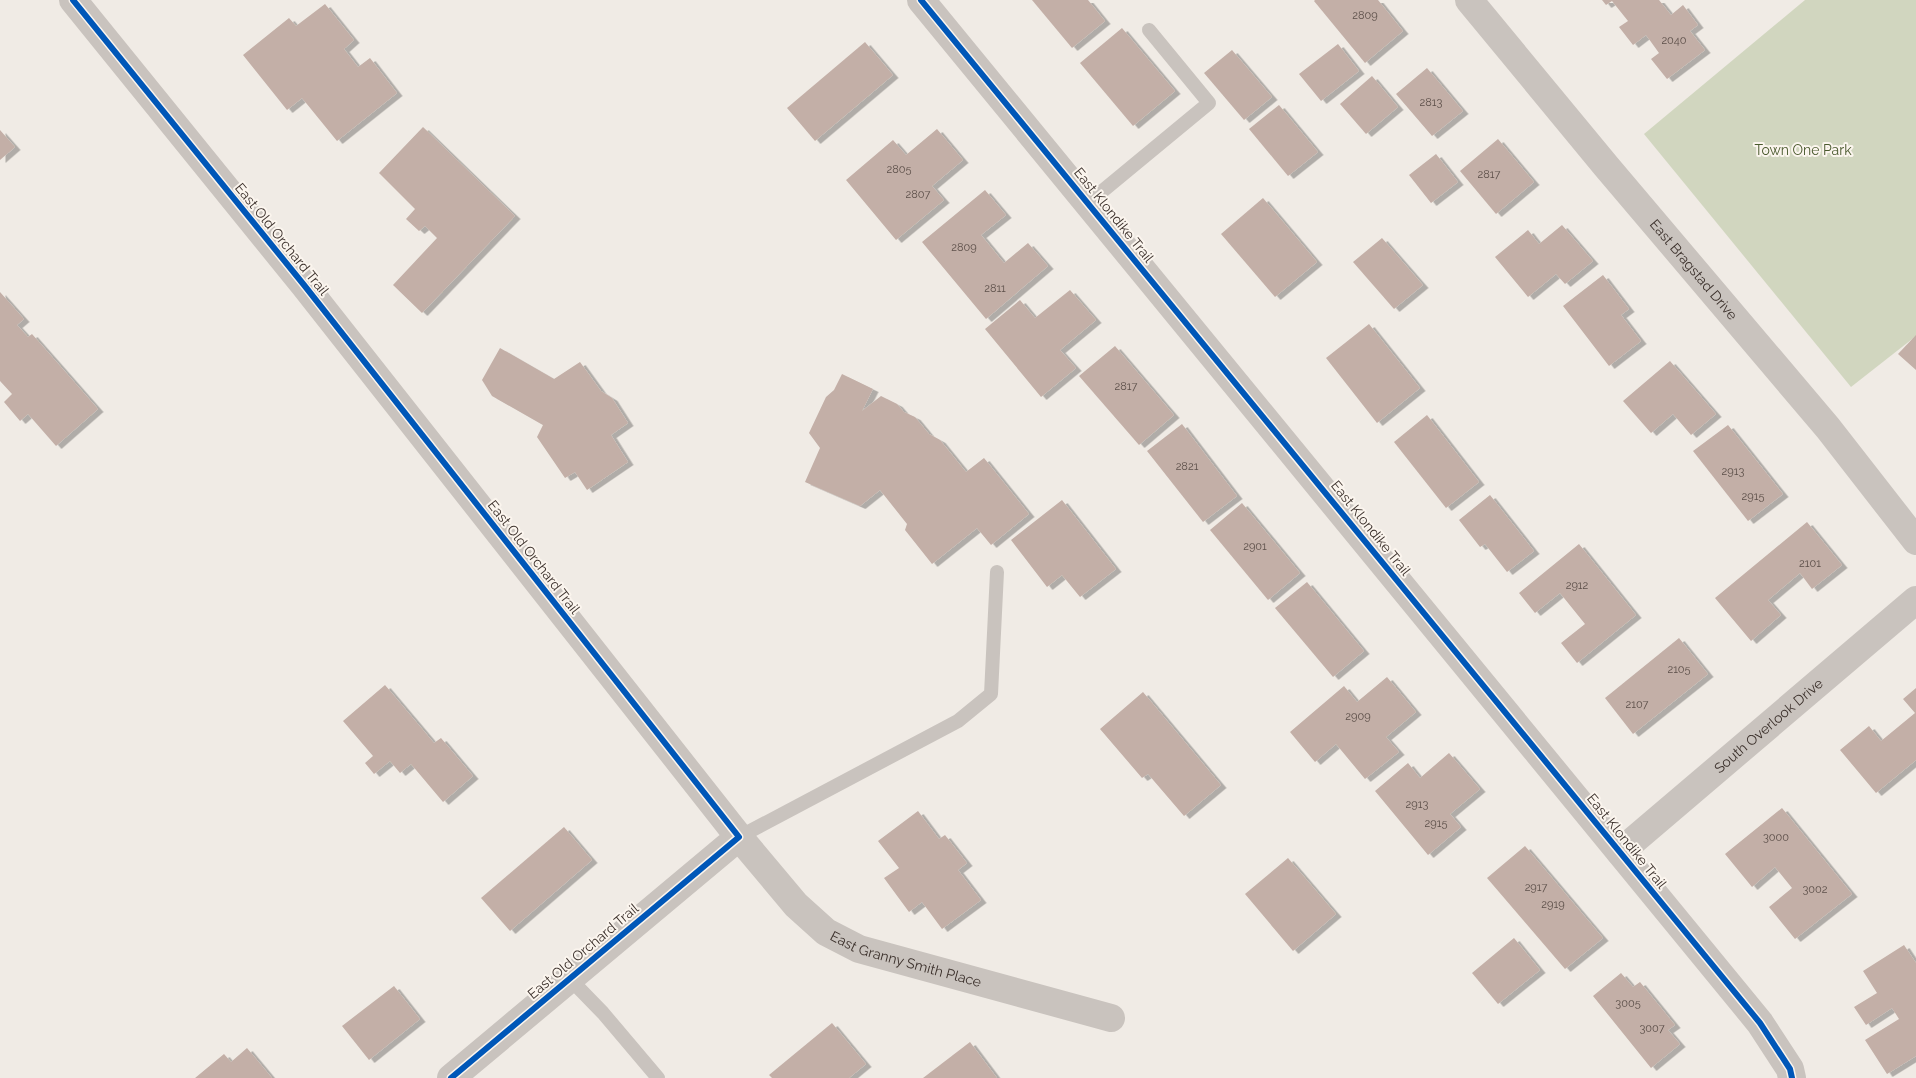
<svg xmlns="http://www.w3.org/2000/svg" width="1916" height="1078" font-family="Raleway,sans-serif">
	<style>
		.green { fill: #d1d6bf }
		.building { fill: #c3afa7; filter: url(#shadow) }
		.lines { fill: none; stroke-linecap: round; stroke-linejoin: round }
		.lane { stroke: #c9c3be; stroke-width: 14 }
		.street { stroke: #c9c3be; stroke-width: 28 }
		.cycleway-casing { stroke: #fbf5ee; stroke-width: 9 }
		.cycleway { stroke: #0057b8; stroke-width: 6 }
		.labels { text-anchor: middle; dominant-baseline: central; stroke-width: 4; stroke-linejoin: round; paint-order: stroke }
		.number-label { font-size: 11px; fill: #5d504a }
		.park-label { font-size: 14px; fill: #4a5a2e; stroke: #fbf5ee }
		.street-label { font-size: 14px; fill: #3b302b; stroke: #fbf5ee }
	</style>
	<defs>
		<filter id="shadow"><feDropShadow dx="5.5" dy="3" stdDeviation="0" flood-color="#0004"/></filter>
	</defs>
	<rect width="100%" height="100%" fill="#f0ebe5"/>
	<polygon class="green" points="1805,0 1916,0 1916,336 1851,387 1644,134"/>
	<g class="building">
		<polygon points="1032,0 1088,0 1105,21 1072,48"/>
		<polygon points="1315,0 1378,0 1403,31 1365,63 1314,1"/>
		<polygon points="1602,0 1659,0 1671,15 1683,5 1698,25 1690,31 1705,50 1667,79 1651,59 1659,53 1646,35 1633,45 1619,27 1628,21 1612,1 1606,5"/>
		<polygon points="325,4 354,40 344,49 358,67 370,58 397,93 337,141 302,98 287,110 243,55 289,18 296,26"/>
		<polygon points="1122,28 1175,91 1133,126 1080,63"/>
		<polygon points="865,42 893,75 815,141 787,108"/>
		<polygon points="1338,44 1359,71 1321,101 1299,74"/>
		<polygon points="1232,50 1272,97 1244,120 1204,73"/>
		<polygon points="1427,68 1463,111 1432,136 1396,94"/>
		<polygon points="1372,76 1398,107 1366,134 1340,104"/>
		<polygon points="1279,105 1318,152 1288,176 1249,129"/>
		<polygon points="423,127 515,216 422,313 393,285 437,238 425,226 419,231 406,219 415,209 379,173"/>
		<polygon points="937,129 963,160 932,186 944,200 896,240 846,180 893,140 906,155"/>
		<polygon points="0,130 15,147 0,160"/>
		<polygon points="1498,139 1534,182 1496,214 1460,171"/>
		<polygon points="1436,154 1458,182 1431,203 1409,175"/>
		<polygon points="985,190 1006,215 981,235 1004,263 1028,243 1048,266 986,319 922,242"/>
		<polygon points="1263,198 1317,262 1275,297 1221,234"/>
		<polygon points="1562,225 1593,261 1565,284 1556,274 1528,297 1495,257 1528,230 1539,244"/>
		<polygon points="1382,238 1423,285 1394,309 1353,262"/>
		<polygon points="1603,275 1629,309 1621,315 1641,341 1609,366 1563,306"/>
		<polygon points="1070,290 1096,320 1060,350 1076,368 1041,397 985,329 1020,300 1035,318"/>
		<polygon points="0,292 24,319 17,325 28,337 32,334 98,409 56,446 28,414 20,421 4,402 12,394 0,381"/>
		<polygon points="1369,324 1420,388 1377,423 1326,358"/>
		<polygon points="1916,335 1916,370 1898,354"/>
		<polygon points="1115,346 1174,415 1139,445 1079,376"/>
		<polygon points="500,348 554,379 580,362 601,391 612,398 628,423 611,435 628,462 587,490 575,472 565,478 537,437 543,425 492,396 482,380"/>
		<polygon points="1670,361 1716,414 1691,435 1673,414 1651,433 1623,401"/>
		<polygon points="842,374 873,389 862,411 881,396 897,404 904,412 915,417 929,434 940,440 966,472 984,458 1029,514 991,545 977,528 932,564 905,530 907,524 880,490 860,506 805,482 820,448 809,433 826,397 834,390"/>
		<polygon points="1427,415 1479,482 1446,508 1394,442"/>
		<polygon points="1182,424 1237,496 1203,522 1147,451"/>
		<polygon points="1728,425 1783,494 1748,521 1693,451"/>
		<polygon points="1490,495 1534,551 1507,572 1485,544 1480,547 1459,520"/>
		<polygon points="1062,500 1116,569 1080,597 1062,575 1047,587 1011,540"/>
		<polygon points="1242,503 1300,573 1268,600 1210,530"/>
		<polygon points="1807,522 1842,565 1812,589 1800,573 1768,600 1781,615 1751,641 1715,598"/>
		<polygon points="1579,544 1636,615 1577,663 1561,643 1585,624 1560,593 1535,613 1519,593"/>
		<polygon points="1307,582 1364,651 1333,677 1275,608"/>
		<polygon points="1679,638 1708,674 1633,734 1605,698"/>
		<polygon points="1387,677 1416,712 1386,737 1399,752 1365,779 1336,744 1315,762 1290,732 1344,686 1357,702"/>
		<polygon points="385,685 434,743 441,738 473,776 443,802 411,764 400,773 390,761 374,774 365,763 373,756 343,721"/>
		<polygon points="1916,688 1916,760 1876,793 1840,750 1869,726 1881,741 1915,713 1903,699"/>
		<polygon points="1143,692 1221,785 1184,816 1148,774 1142,778 1100,729"/>
		<polygon points="1449,753 1480,789 1450,814 1461,827 1428,855 1375,791 1408,763 1420,778"/>
		<polygon points="1782,808 1852,894 1795,939 1769,907 1792,888 1775,867 1752,887 1725,854"/>
		<polygon points="918,811 939,839 945,835 967,863 958,870 981,900 942,929 922,902 909,912 884,878 899,868 878,841"/>
		<polygon points="564,827 592,860 510,931 481,898"/>
		<polygon points="1525,846 1603,938 1565,969 1487,878"/>
		<polygon points="1288,858 1336,914 1293,951 1245,894"/>
		<polygon points="1514,938 1540,970 1498,1004 1472,973"/>
		<polygon points="1904,945 1916,963 1916,1056 1887,1074 1865,1040 1899,1019 1892,1008 1866,1025 1854,1007 1877,993 1863,971"/>
		<polygon points="1621,973 1633,987 1640,982 1675,1025 1668,1030 1680,1044 1651,1068 1593,996"/>
		<polygon points="394,986 420,1019 369,1060 342,1026"/>
		<polygon points="832,1023 866,1064 849,1078 772,1078 769,1075"/>
		<polygon points="970,1042 997,1078 923,1078"/>
		<polygon points="247,1048 272,1078 195,1078 224,1054 231,1062"/>
	</g>
	<g class="lines">
		<g class="lane">
			<polyline points="1088,203 1209,103 1149,30"/>
			<polyline points="739,837 958,721 991,694 997,572"/>
			<polyline points="570,979 603,1013 658,1078"/>
		</g>
		<g class="street">
			<polyline points="73,0 304,285 739,837 451,1078"/>
			<polyline points="921,0 1760,1023 1790,1069 1792,1078"/>
			<path id="s1" d="M1469,0L1606,166L1828,428L1916,541"/>
			<path id="s2" d="M739,837L796,905L826,932L859,949L1111,1018"/>
			<path id="s3" d="M1620,852L1916,600"/>
		</g>
		<g class="cycleway-casing">
			<g id="cycleway">
				<polyline points="73,0 304,285 739,837 451,1078"/>
				<polyline points="921,0 1760,1023 1790,1069 1792,1078"/>
			</g>
		</g>
		<use href="#cycleway" class="cycleway"/>
	</g>
	<g class="labels">
		<g class="number-label">
			<text x="1365" y="15">2809</text>
			<text x="1674" y="40">2040</text>
			<text x="1431" y="102">2813</text>
			<text x="899" y="169">2805</text>
			<text x="1489" y="174">2817</text>
			<text x="918" y="194">2807</text>
			<text x="964" y="247">2809</text>
			<text x="995" y="288">2811</text>
			<text x="1126" y="386">2817</text>
			<text x="1187" y="466">2821</text>
			<text x="1733" y="471">2913</text>
			<text x="1753" y="496">2915</text>
			<text x="1255" y="546">2901</text>
			<text x="1810" y="563">2101</text>
			<text x="1577" y="585">2912</text>
			<text x="1679" y="669">2105</text>
			<text x="1637" y="704">2107</text>
			<text x="1358" y="716">2909</text>
			<text x="1417" y="804">2913</text>
			<text x="1436" y="823">2915</text>
			<text x="1776" y="837">3000</text>
			<text x="1536" y="887">2917</text>
			<text x="1815" y="889">3002</text>
			<text x="1553" y="904">2919</text>
			<text x="1628" y="1003">3005</text>
			<text x="1652" y="1028">3007</text>
		</g>
		<g class="park-label">
			<text x="1803" y="150">Town One Park</text>
		</g>
		<g class="street-label">
			<text transform="translate(1114 215) rotate(51)">East Klondike Trail</text>
			<text transform="translate(282 239) rotate(51)">East Old Orchard Trail</text>
			<text stroke="none"><textPath href="#s1" startOffset="351">East Bragstad Drive</textPath></text>
			<text transform="translate(1371 528) rotate(51)">East Klondike Trail</text>
			<text transform="translate(534 557) rotate(52)">East Old Orchard Trail</text>
			<text stroke="none"><textPath href="#s3" startOffset="195">South Overlook Drive</textPath></text>
			<text transform="translate(1627 841) rotate(51)">East Klondike Trail</text>
			<text transform="translate(583 951) rotate(-40)">East Old Orchard Trail</text>
			<text stroke="none"><textPath href="#s2" startOffset="214">East Granny Smith Place</textPath></text>
		</g>
	</g>
</svg>
